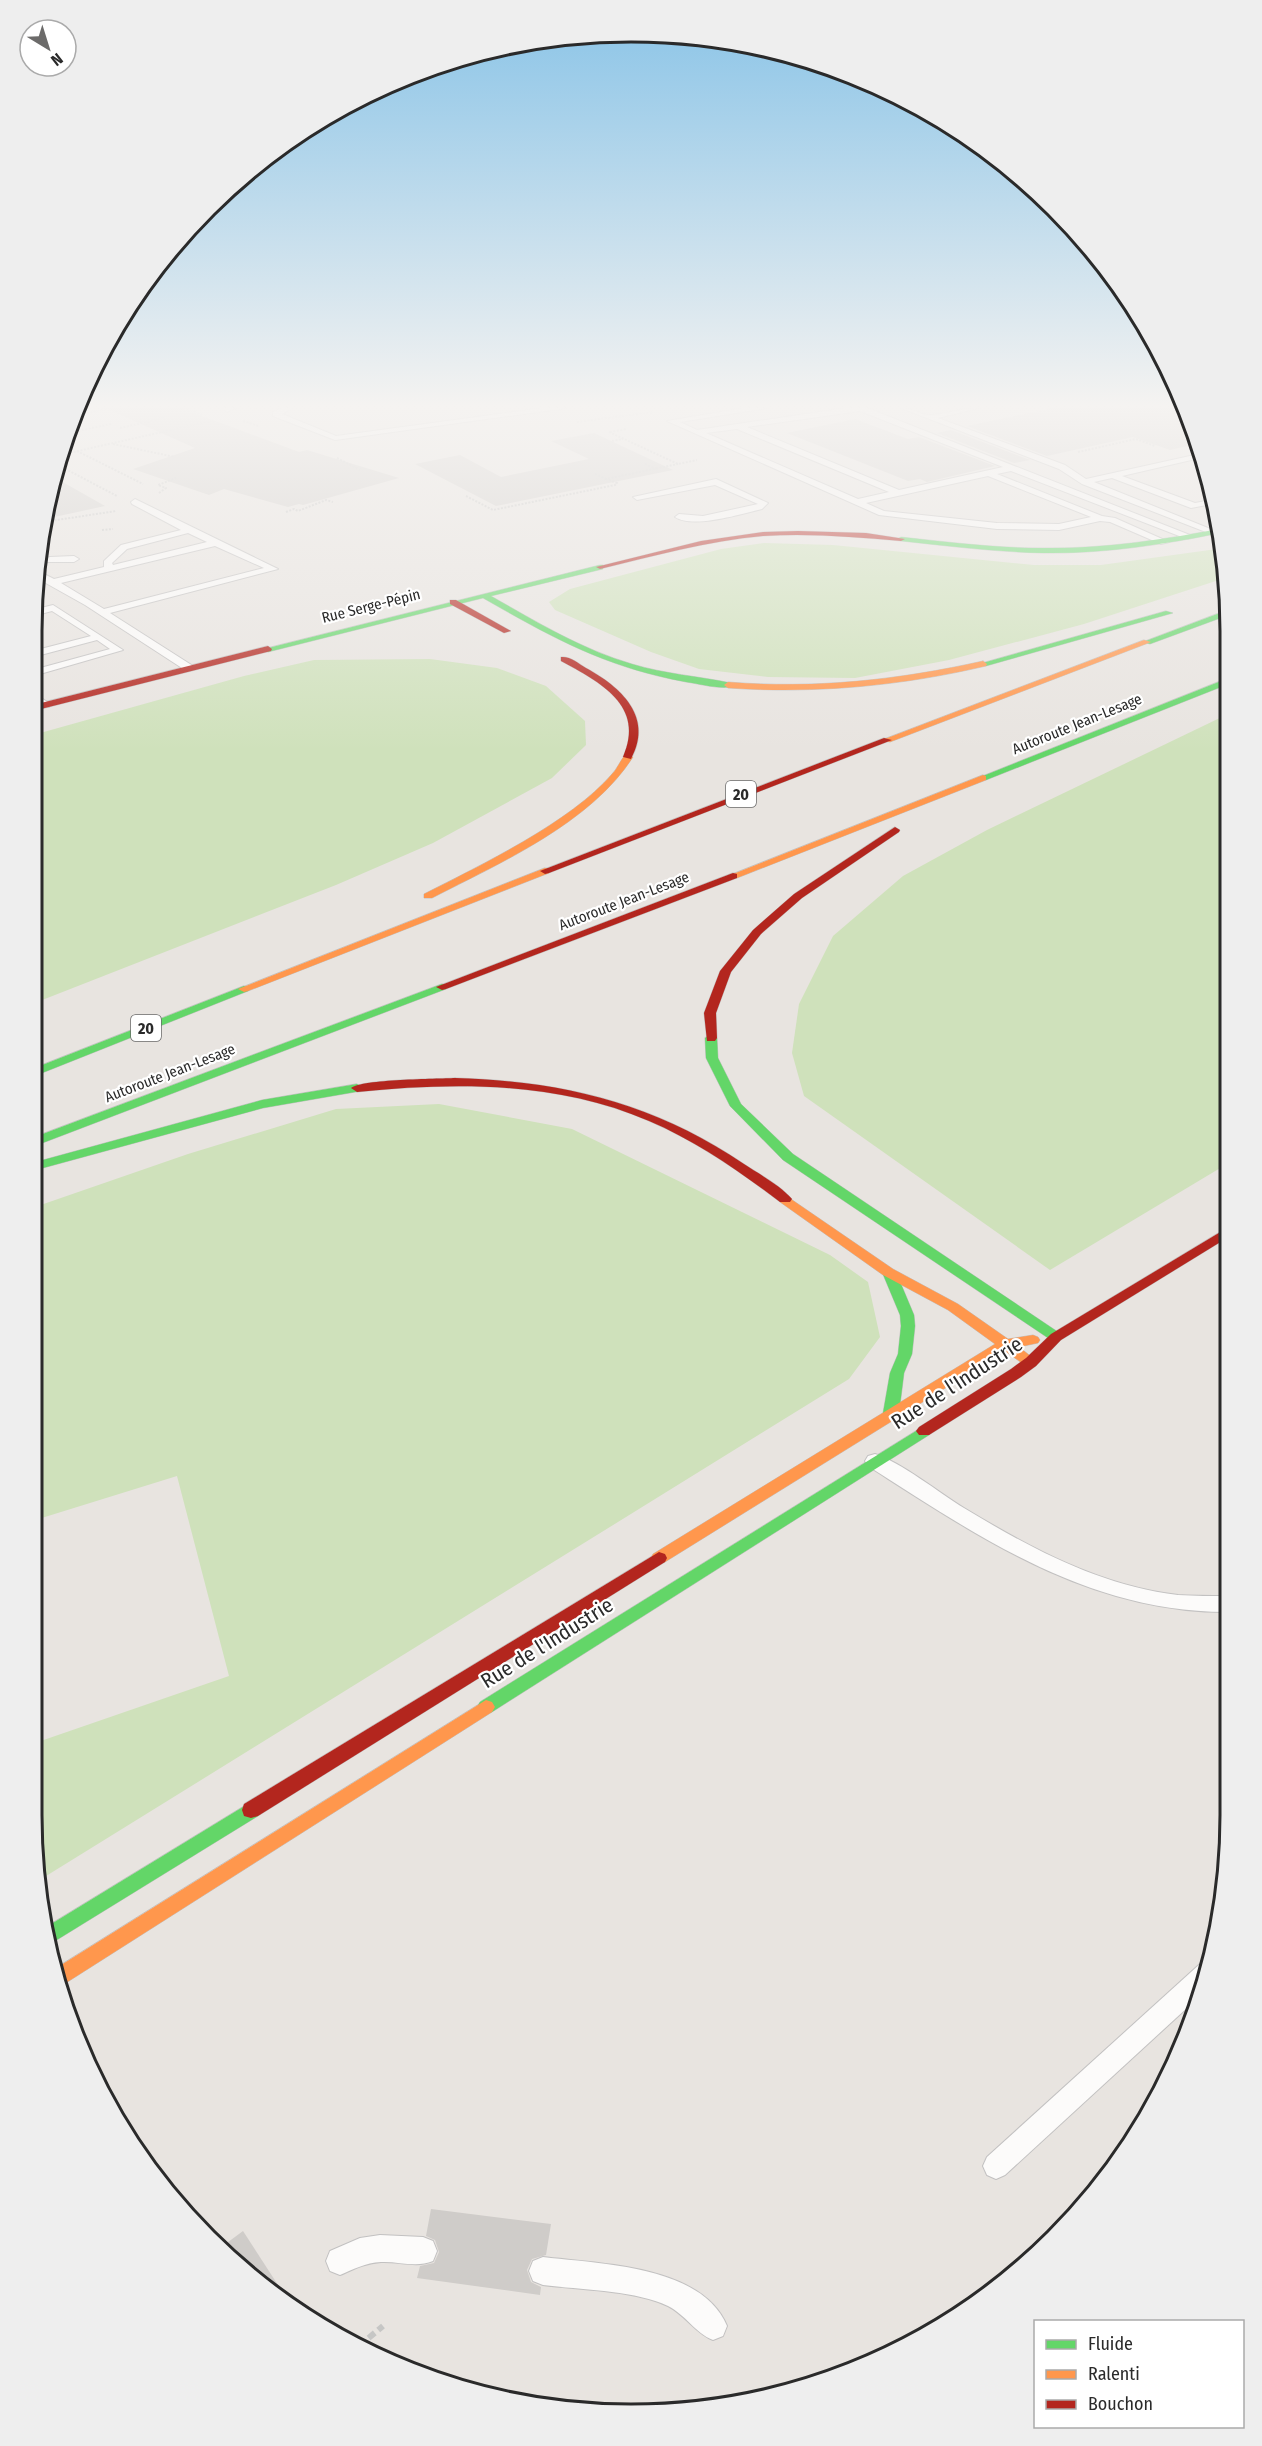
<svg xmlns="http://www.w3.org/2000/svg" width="1262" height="2446" font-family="'Fira Sans Condensed',sans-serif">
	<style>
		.green { fill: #cfe1bb }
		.building { fill: #cfccc9 }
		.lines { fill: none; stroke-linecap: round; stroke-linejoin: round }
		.lane-casing { stroke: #c2c1c1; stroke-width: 2 }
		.fast-casing { stroke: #c2c1c1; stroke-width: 1 }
		.slow-casing { stroke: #c2c1c1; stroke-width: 1 }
		.jam-casing { stroke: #c2c1c1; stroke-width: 1 }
		.path-far1 { stroke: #c6c6c5; stroke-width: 2; stroke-dasharray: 2 1.5; stroke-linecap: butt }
		.path { stroke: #c6c6c5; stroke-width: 6; stroke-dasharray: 8 4.5; stroke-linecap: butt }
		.lane { fill: #fcfbfa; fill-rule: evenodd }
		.fast { fill: #63d668; fill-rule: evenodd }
		.slow { fill: #ff974d; fill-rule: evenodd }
		.jam { fill: #b3261e; fill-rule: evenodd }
		.labels { text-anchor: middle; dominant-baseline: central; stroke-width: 4.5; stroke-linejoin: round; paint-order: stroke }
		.far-street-label { font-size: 15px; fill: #2a2a2a; stroke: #fff }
		.shield { fill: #fff; stroke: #6a6a6a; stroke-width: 1.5 }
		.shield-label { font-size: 16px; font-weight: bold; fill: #2a2a2a }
		.near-street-label { font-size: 21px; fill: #2a2a2a; stroke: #fff }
		.rim { fill: none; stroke: #2a2a2a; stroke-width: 3 }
	</style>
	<rect width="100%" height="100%" fill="#e8e4e0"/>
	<g class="green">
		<polygon points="764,543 833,545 1034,565 1101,565 1224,548 1225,578 1084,624 949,660 855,678 768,677 699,669 651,652 555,610 549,602 570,589 721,549"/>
		<polygon points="430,659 497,668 546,686 585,721 586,745 552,778 433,843 336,885 32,1004 33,735 244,676 314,660"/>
		<polygon points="1226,715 1227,1164 1050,1270 804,1096 792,1053 799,1004 833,936 903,876 987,830"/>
		<polygon points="439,1104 572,1129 830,1255 868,1282 880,1337 849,1379 38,1881 32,1815 32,1744 229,1676 177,1476 32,1521 32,1208 188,1154 336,1109"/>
	</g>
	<g class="building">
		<polygon points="105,408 180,408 299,452 307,450 399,478 303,505 299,504 288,507 224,489 209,495 133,469 195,448"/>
		<polygon points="1053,408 1187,408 1196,444 1170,450 1133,437 1047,456 967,426"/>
		<polygon points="855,419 908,439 919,437 995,466 927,482 920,479 908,481 787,433"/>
		<polygon points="951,430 1030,460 1014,463 937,433"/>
		<polygon points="594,433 673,470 496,506 415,464 460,455 501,477 589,459 551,441"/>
		<polygon points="52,476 105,506 45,519"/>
		<polygon points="431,2209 551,2224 546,2255 532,2259 527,2270 531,2282 541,2287 540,2295 417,2278 420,2266 434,2263 439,2252 435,2240 426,2236"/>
		<polygon points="243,2231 289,2302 286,2304 235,2265 220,2248"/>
	</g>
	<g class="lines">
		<g class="lane-casing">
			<g id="lane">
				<polygon points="224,408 236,408 227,412"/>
				<polygon points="282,408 292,408 282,414 336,436 543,408 567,408 335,440 273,416 273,412"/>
				<path d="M744,408H767L680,422L697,430L846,408H867L1195,537L1187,539L1011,471L997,474L1102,516L1115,518L1169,542L1161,544L1110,522L1100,521L1059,530L997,529L879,515L667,421ZM860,411L1003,467L899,490L747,427ZM737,429L889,492L858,499L706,433ZM988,476L1091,517L1059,524L997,523L884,511L866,503Z"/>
				<path d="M901,408C912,408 922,416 932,415C949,413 963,408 979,408L938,418L1065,465L1086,479L1199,454L1200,458L1122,476L1195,503L1211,500L1212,504L1191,508L1112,478L1094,482L1218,532L1211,534L1082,484L1059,469Z"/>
				<path d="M716,479L768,503L762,509C741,514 693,529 675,517L679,514L703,516L758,504L715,485L637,500L633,497Z"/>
				<path d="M135,499L278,569L110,613L193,666V670H185L85,605L35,577L36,570L54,579L104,567V561L121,545L181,530L132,504L131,502ZM188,533L207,542L113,565L112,563L127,549ZM215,546L264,568L104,609L61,583Z"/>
				<polygon points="50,557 74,556 79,559 74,562 47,562 47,558"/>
				<polygon points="53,605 123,650 33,676 33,670 110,649 97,640 33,657 33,651 91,636 52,611 33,616 33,610"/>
				<polygon points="33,693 49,703 49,707 41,707 33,701"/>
				<path d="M875,1454C899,1461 941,1494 964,1508C1030,1548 1100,1586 1178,1595C1194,1596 1212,1596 1228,1596L1229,1612C1089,1613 981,1538 868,1466L865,1461L868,1456Z"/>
				<polygon points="1210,1960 1210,1970 1200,1996 1005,2175 996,2179 987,2175 983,2166 987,2157 1201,1963"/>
				<path d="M380,2235L423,2237L433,2241L437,2251L433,2261C416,2268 398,2261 381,2262C365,2263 354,2269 340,2275L330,2271L326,2261L330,2251L360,2238Z"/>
				<path d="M543,2257C599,2264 702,2265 727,2326L723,2336L713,2340C695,2333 686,2315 668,2306C634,2290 581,2290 543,2285L533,2281L529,2271L533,2261Z"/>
			</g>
		</g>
		<g class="fast-casing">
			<g id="fast">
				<path d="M1219,529L1220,533C1162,545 1102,554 1043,553C995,552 948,546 901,541L897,539L901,537C948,542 995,548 1042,548C1102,549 1161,540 1219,529Z"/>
				<path d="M600,565H603V569L491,596C537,622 581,649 632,664C665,674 698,676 731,683V687C717,689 700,684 686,682C605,667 553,638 483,598L268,652L264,649Z"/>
				<polygon points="1166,611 1173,613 986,666 979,664"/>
				<polygon points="1225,611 1226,616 1150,644 1143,642"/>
				<polygon points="1226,679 1226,685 986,780 978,778"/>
				<polygon points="442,984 446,985 446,989 32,1147 32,1138"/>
				<polygon points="244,986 250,989 248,991 32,1077 32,1069"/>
				<polygon points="711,1034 717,1038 718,1058 741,1104 793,1154 1061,1334 1063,1337 1061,1340 1051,1340 783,1160 730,1106 706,1058 705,1038"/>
				<polygon points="357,1084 363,1088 361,1091 263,1108 32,1171 32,1163 262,1100"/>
				<polygon points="889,1268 896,1272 914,1315 915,1326 912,1354 904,1373 899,1413 896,1417 886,1417 883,1413 890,1373 898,1354 901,1326 900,1315 882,1272"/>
				<polygon points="924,1426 929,1427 932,1431 929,1435 492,1712 486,1714 480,1712 477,1707 480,1702"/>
				<polygon points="251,1802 258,1804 260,1810 258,1816 47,1946 43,1929"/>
			</g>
		</g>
		<g class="slow-casing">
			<g id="slow">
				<polygon points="1144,640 1151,642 890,742 882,740"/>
				<path d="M983,661L987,664L986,666C901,686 815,694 728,688L724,685L728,682C815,689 898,680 983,661Z"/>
				<path d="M625,755L633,757C591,823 500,863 432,898H424V894C481,865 571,822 612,774C617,769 620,761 625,755Z"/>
				<polygon points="983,775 986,776 986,780 737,878 729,878 728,876"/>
				<polygon points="545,868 549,869 549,873 248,991 244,992 238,989"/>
				<polygon points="785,1195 893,1269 958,1304 1008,1339 1033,1335 1038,1337 1040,1340 1038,1343 1019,1347 1038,1362 1036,1366 1026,1366 1005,1351 665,1562 659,1564 653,1562 651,1558 653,1554 995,1344 948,1310 883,1275 780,1202 778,1199 780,1196"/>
				<polygon points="486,1700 492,1702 495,1707 492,1712 58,1988 53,1970"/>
			</g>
		</g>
		<g class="jam-casing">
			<g id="jam">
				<path d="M798,531L866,533L905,539L901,541C855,537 809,533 763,536C707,541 654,556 600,569L596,567L701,541L763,532Z"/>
				<polygon points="450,600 456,600 511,631 504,633 450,604"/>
				<polygon points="268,646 272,649 271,651 33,711 33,705"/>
				<path d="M561,657C570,656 578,663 586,668C621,687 654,717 631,759L623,757C646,706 600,682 561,661Z"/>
				<polygon points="884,738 892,740 549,873 545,874 540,871"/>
				<polygon points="895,827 900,830 899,832 802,898 761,934 731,972 716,1013 717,1038 715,1041 707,1041 704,1013 720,971 753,930 794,894"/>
				<polygon points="733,873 737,874 737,878 446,989 442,990 436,987"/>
				<path d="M455,1078C563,1081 654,1103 744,1164C759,1174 780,1185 792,1199L790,1202H780C739,1171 696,1141 649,1121C557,1081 454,1082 357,1092L351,1088C362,1079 437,1079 455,1078Z"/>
				<polygon points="1227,1228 1227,1238 1061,1340 1036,1366 1021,1377 929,1435 919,1435 916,1431 919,1427 1011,1369 1026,1358 1051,1334"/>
				<polygon points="659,1552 665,1554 667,1558 665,1562 258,1816 251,1818 244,1816 242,1810 244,1804"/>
			</g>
		</g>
		<g class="path-far1">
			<polyline points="184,408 202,415"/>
			<polyline points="87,413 106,409"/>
			<polyline points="243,421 259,426"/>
			<polyline points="577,422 653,412"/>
			<polyline points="120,428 164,418 159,416"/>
			<polyline points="609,432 678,464 697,460"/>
			<polyline points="610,432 627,429"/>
			<polyline points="68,433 111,424"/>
			<polyline points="612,441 623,439"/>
			<polyline points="113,444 175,457"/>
			<polyline points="77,451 143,484"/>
			<polyline points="1078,452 1136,439 1155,446"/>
			<polyline points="60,455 211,421"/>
			<polyline points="337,458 360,470"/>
			<polyline points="56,464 117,496"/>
			<polyline points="645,464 656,469"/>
			<polyline points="595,474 606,479"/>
			<polyline points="159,493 166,488 158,485 176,478"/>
			<polyline points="466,496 493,510 615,485 617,483 606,479 678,464"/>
			<polyline points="286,512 294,509 298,511 326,500 333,502"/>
			<polyline points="44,522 116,511"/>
			<polyline points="102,530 113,529"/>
		</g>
		<polyline class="path" points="359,2346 383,2326"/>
		<use href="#lane" class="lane"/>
		<use href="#fast" class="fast"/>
		<use href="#slow" class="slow"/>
		<use href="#jam" class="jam"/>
	</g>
	<linearGradient id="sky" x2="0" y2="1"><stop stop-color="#88c3e7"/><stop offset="0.54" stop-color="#f5f3f1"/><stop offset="1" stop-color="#f5f3f1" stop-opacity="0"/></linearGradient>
	<rect width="1262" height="751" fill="url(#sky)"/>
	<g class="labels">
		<g class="far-street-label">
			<text transform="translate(371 606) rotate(-14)">Rue Serge-Pépin</text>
			<text transform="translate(1077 724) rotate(-22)">Autoroute Jean-Lesage</text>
			<text transform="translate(624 901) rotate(-21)">Autoroute Jean-Lesage</text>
			<text transform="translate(170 1073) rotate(-21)">Autoroute Jean-Lesage</text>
		</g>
		<g class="shield">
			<rect x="726" y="781" width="30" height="26" rx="4.5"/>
			<rect x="131" y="1015" width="30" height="26" rx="4.5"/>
		</g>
		<g class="shield-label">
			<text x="741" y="794">20</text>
			<text x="146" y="1028">20</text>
		</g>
		<g class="near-street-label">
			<text transform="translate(957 1383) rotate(-33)">Rue de l'Industrie</text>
			<text transform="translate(547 1643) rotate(-32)">Rue de l'Industrie</text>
		</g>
	</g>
	<path d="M0 0H1262V2446H0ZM631 42H631A589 589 0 0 1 1220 631V1815A589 589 0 0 1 631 2404H631A589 589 0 0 1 42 1815V631A589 589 0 0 1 631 42Z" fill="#eee" fill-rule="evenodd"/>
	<path class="rim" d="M631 42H631A589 589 0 0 1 1220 631V1815A589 589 0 0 1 631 2404H631A589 589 0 0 1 42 1815V631A589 589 0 0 1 631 42Z"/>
	<rect x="1034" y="2320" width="210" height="108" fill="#ffffff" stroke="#aaaaaa" stroke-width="1.5"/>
	<rect x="1046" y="2340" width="30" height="9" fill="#63d668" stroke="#aaaaaa" stroke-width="1.5"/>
	<text x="1088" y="2350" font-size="18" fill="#2a2a2a">Fluide</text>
	<rect x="1046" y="2370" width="30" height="9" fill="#ff974d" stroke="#aaaaaa" stroke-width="1.5"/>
	<text x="1088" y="2380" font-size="18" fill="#2a2a2a">Ralenti</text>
	<rect x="1046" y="2400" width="30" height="9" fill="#b3261e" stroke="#aaaaaa" stroke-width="1.5"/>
	<text x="1088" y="2410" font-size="18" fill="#2a2a2a">Bouchon</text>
	<g transform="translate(48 48) rotate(142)"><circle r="28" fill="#ffffff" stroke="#aaaaaa" stroke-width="1.5"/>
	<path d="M0-4.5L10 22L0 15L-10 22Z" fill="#6c6b6a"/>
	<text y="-9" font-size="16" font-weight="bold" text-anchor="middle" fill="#2a2a2a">N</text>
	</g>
</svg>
